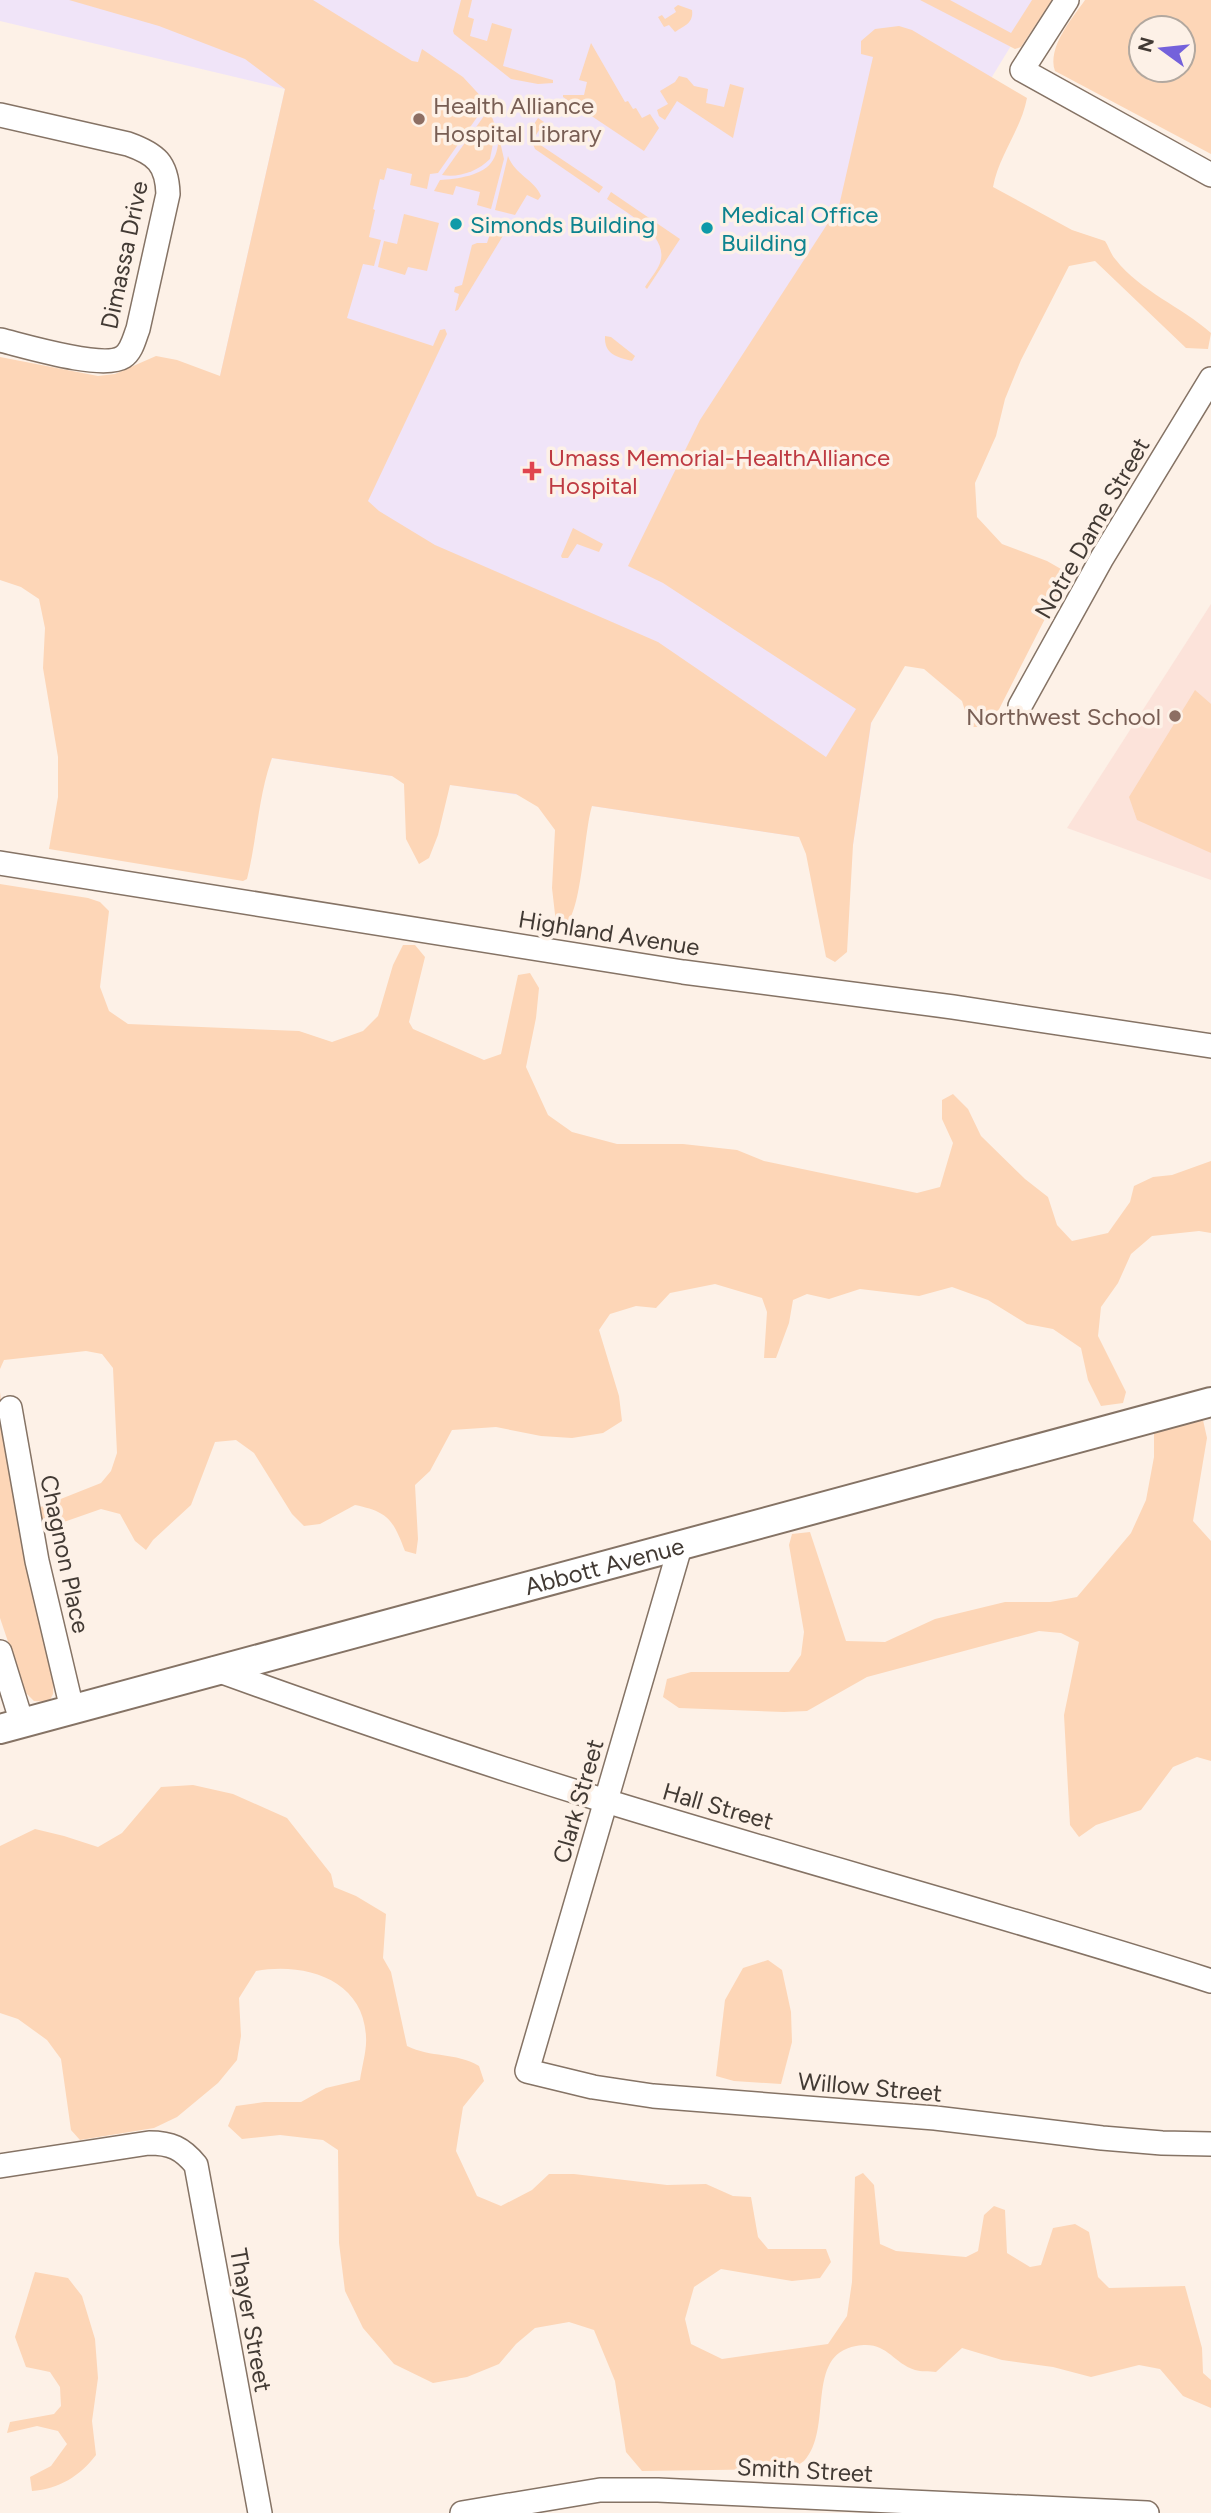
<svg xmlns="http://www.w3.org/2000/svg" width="1211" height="2513" font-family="Figtree,sans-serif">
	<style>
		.education { fill: #fce3da }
		.medical { fill: #f0e4f8 }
		.green { fill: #fdd6b7; fill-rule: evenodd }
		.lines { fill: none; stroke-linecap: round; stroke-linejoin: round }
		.minor-casing { stroke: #857365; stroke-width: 26 }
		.tertiary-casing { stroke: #857365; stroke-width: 32 }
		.minor { stroke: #fff; stroke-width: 23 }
		.tertiary { stroke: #fff; stroke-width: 28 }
		.education-dot { fill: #8d6e63; stroke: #fdf1e7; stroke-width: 2.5 }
		.culture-dot { fill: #0f9aa8; stroke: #fdf1e7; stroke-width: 2.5 }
		.health-dot { fill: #e0444e; stroke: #fdf1e7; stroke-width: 2.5 }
		.labels { text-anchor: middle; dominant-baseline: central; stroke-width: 7; stroke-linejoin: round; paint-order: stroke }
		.education-label { font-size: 24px; fill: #785e54; stroke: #fdf1e7; text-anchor: start }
		.culture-label { font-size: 24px; fill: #0d838f; stroke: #fdf1e7; text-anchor: start }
		.street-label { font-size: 24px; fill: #423a34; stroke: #fdf1e7 }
		.health-label { font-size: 24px; fill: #be3a42; stroke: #fdf1e7; text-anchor: start }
	</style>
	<rect width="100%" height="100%" fill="#fdf1e7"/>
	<polygon class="education" points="1211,604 1211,880 1067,828"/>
	<polygon class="medical" points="0,0 1039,0 712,535 883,645 853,845 271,758 220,376 285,89 0,21"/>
	<g class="green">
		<path d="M69,0H313L412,61L418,62L422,49L463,77L487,103L438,173L430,174L427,189L410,185L412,174L387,168L384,180L380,179L373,209L375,210L369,237L381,240L374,266L363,264L347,318L433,346L440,330L445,329L447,334L368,501L379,511L435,545L658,642L826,757L856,709L663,583L628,566L700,420L839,206L873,57L861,54V41L875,29L899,26L912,30L1027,98C1021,130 999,155 993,187L1072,230L1105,241C1109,247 1111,255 1116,260C1140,291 1182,307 1211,333L1208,349L1186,348L1095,261L1069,266L1021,360L1005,399L996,436L975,483L977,517L1002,544L1047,561L1068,573L1066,584L1051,607L990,727H970L962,701L924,669L905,666L871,723L853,845L847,952L835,962L826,957L806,854L799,837L592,806C584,831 582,912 565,925L556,923L552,888L555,830L538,807L516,794L450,785L438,835L429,858L419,864L406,839L404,784L392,776L272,758C258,797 257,839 247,879L243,881L49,849L58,797V757L43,668L45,628L39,599L21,587L0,580V357L98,376L115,374L156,356L177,360L220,376L285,89L245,59L159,26Z"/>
		<polygon points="461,0 472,0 468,17 474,19 470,36 487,41 492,23 512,29 503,66 553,80 553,83 538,84 511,79 454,34 453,31"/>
		<polygon points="920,0 950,0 1011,33 1032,0 1052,0 1021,47 1015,49"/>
		<path d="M1085,0H1211V154L1055,71C1047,47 1072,19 1085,0ZM1141,28H1183V70H1141Z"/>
		<path d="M678,5L692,10C694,23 684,26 675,32L669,25L664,27L658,17L662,15L665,19L676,12L674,8Z"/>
		<polygon points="591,43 625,102 628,101 633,109 636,108 642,118 650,114 659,128 644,151 563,97 563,95 584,95 587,82 579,80"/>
		<polygon points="679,76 687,78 694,86 708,89 706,103 724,107 730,84 744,88 733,138 677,101 665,120 659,116 657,110 668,104 660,91 675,82"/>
		<path d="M489,109L496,128L490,159C478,171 459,178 442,175Z"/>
		<path d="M538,118L544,122L533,140L603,187L599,193L535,149C530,138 531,127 538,118Z"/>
		<path d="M499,137L504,159L491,209L477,205L480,192L456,186L453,195L434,191L440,180C456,179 484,176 493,160C497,154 498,145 499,137Z"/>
		<path d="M508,156C515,175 535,180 541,196L538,200L527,195L515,215L495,210Z"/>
		<path d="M611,192L680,239L647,289L645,287C650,279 657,271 660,263C670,235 625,212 607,199Z"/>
		<polygon points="404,214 439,223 427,271 408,267 405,275 378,267 384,241 397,244"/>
		<polygon points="491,231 504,234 458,310 455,311 459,294 454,292 455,287 462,285 472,245 477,243 487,243"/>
		<path d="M605,336L611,337L635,356L632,361C616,357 604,354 605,336Z"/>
		<polygon points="573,528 603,544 599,552 577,544 568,558 562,558 561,556"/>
		<polygon points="1195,690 1211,704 1211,853 1137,820 1129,797"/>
		<path d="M0,884L88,898L100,902L109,911L100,987L109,1011L128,1024L299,1031L332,1042L363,1031L378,1016L393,965L403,945H415L425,957L409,1022L413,1029L484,1060L501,1054L518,975L530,973L539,988L536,1018L526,1067L548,1115L572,1132L617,1144H683L737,1150L764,1161L917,1193L940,1187L953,1143L942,1119V1100L953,1094L968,1109L981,1136L1025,1179L1048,1197L1057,1225L1072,1241L1108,1233L1130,1202L1134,1186L1153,1177L1172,1175L1211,1161V1233L1199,1231L1152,1236L1131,1254L1118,1283L1101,1307L1098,1336L1126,1392L1123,1403L1101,1406L1088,1380L1081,1348L1053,1329L1027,1324L988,1300L952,1287L919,1296L860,1289L829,1299L807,1294L793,1300L789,1323L776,1358H764L767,1312L762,1298L715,1284L670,1293L656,1308L636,1306L610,1314L599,1330L619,1396L622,1421L603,1433L572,1438L541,1436L496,1427L452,1430L430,1471L415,1485L418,1539L416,1554L405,1551C393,1520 389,1512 355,1505L320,1524L304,1526L292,1514L254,1453L236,1440L215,1442L191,1505L153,1540L146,1550L135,1541L120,1514L101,1509L61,1523H42L38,1508L101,1483L111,1471L117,1453L113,1368L102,1354L86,1351L4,1360L0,1369Z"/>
		<polygon points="0,1392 13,1493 54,1673 53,1694 49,1702 34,1701 25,1692 0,1618"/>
		<polygon points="1203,1420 1207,1438 1193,1521 1211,1541 1211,1761 1197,1757 1173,1767 1141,1810 1096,1825 1079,1837 1070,1825 1064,1715 1079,1642 1061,1633 1039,1631 867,1677 807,1711 784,1712 679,1708 663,1697 667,1679 691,1672 789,1672 801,1655 804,1632 789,1545 792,1534 810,1532 846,1641 885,1642 935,1619 1005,1602 1050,1602 1077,1597 1131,1533 1146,1500 1154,1457 1154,1429"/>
		<path d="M193,1785L233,1794L287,1818L331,1874L334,1887L356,1896L386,1914L383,1958L391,1972L407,2046C431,2058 455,2052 479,2066L484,2081L463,2107L456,2151L477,2196L501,2206L532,2190L549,2174H574L667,2185L706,2184L733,2196L751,2197L758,2237L768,2249H826L831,2262L820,2278L792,2281L721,2269L694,2287L685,2319L691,2344L722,2359L828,2344L847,2316L852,2282L855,2177L863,2173L874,2185L880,2244L896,2251L966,2257L978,2251L984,2215L994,2206L1005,2210L1007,2253L1030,2267L1041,2265L1053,2228L1075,2224L1089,2232L1098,2277L1109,2288L1185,2286L1202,2348L1203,2373L1211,2380V2408L1183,2396L1160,2369L1139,2365L1091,2377L1053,2367L1002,2360L962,2348L936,2372C929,2371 921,2372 915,2370C891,2362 887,2340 856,2346C804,2355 834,2429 804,2461C800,2464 794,2467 790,2469L642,2471L626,2452L615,2381L594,2330L569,2322L535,2328L516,2344L499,2364L467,2377L433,2383L394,2364L363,2328L345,2291L339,2243L338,2150L323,2140L280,2135L242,2139L228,2126L236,2106L264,2102H301L326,2088L360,2080C362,2066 367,2050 366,2037C364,1979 304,1962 256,1971L239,1998L241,2036L237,2060L218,2083L177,2117L154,2128L80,2140L71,2130L61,2059L47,2040L18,2019L0,2013V1846L35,1829L64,1836L98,1847L122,1833L161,1787Z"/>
		<polygon points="768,1960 782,1970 791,2012 792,2042 781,2084 734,2081 716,2076 725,2000 743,1968"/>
		<path d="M35,2272L68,2278L82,2296L95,2339L98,2378L92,2421L96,2455C80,2476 59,2489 32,2491L30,2477L51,2466L67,2444L58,2431L37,2426L7,2433L10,2422L54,2414L61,2406L60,2387L50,2372L26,2367L15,2337Z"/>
	</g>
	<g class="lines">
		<g class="minor-casing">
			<g id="minor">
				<polyline points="1067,0 1022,70 1211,175"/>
				<path d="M0,115L128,144C156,154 167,163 168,194L138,329C134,339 132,351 123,357C103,370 25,346 0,340"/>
				<polyline points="1020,706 1102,558 1211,379"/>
				<polyline points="0,863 683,972 953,1007 1211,1046"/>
				<polyline points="10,1408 37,1561 72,1709"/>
				<polyline points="680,1547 527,2071 593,2087 653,2096 935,2118 1102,2138 1162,2143 1211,2144"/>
				<polyline points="0,1652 22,1723"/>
				<path d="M214,1669C344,1716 475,1761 606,1801C807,1863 1011,1917 1211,1981"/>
				<path d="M0,2166L149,2143C171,2143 182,2148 196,2165L260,2513"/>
				<polyline points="462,2513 600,2490 658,2490 1147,2513"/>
			</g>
		</g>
		<g class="tertiary-casing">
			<g id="tertiary">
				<path id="s1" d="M0,1729C403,1617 808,1513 1211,1402"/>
			</g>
		</g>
		<use href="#minor" class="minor"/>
		<use href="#tertiary" class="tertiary"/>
	</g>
	<g class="education-dot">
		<circle cx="419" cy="119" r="7"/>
		<circle cx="1175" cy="716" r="7"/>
	</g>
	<g class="culture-dot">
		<circle cx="456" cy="224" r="7"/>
		<circle cx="707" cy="228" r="7"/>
	</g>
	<path class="health-dot" d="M528.5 460.5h7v7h7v7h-7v7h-7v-7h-7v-7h7z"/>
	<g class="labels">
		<g class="education-label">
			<text x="433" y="105">Health Alliance<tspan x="433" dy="28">Hospital Library</tspan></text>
			<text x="1161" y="716" text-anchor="end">Northwest School</text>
		</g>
		<g class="culture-label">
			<text x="721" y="214">Medical Office<tspan x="721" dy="28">Building</tspan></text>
			<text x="470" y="224">Simonds Building</text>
		</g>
		<g class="street-label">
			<text transform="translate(124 255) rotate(-78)">Dimassa Drive</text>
			<text transform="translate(1092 528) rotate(-60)">Notre Dame Street</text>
			<text transform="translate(609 933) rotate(9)">Highland Avenue</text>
			<text transform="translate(65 1554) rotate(78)">Chagnon Place</text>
			<text stroke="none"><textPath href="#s1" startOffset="626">Abbott Avenue</textPath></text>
			<text transform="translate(578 1801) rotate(-74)">Clark Street</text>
			<text transform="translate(718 1806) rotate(16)">Hall Street</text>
			<text transform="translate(870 2087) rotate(5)">Willow Street</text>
			<text transform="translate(251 2320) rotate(80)">Thayer Street</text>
			<text transform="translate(805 2470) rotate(3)">Smith Street</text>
		</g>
		<g class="health-label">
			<text x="548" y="457">Umass Memorial-HealthAlliance<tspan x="548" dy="28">Hospital</tspan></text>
		</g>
	</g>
	<g transform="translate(1162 49) rotate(285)"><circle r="33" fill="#fdf1e7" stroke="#b2a89f" stroke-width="2"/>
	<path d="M0-5L12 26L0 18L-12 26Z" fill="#7461db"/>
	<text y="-10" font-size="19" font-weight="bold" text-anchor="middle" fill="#423a34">N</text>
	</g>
</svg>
